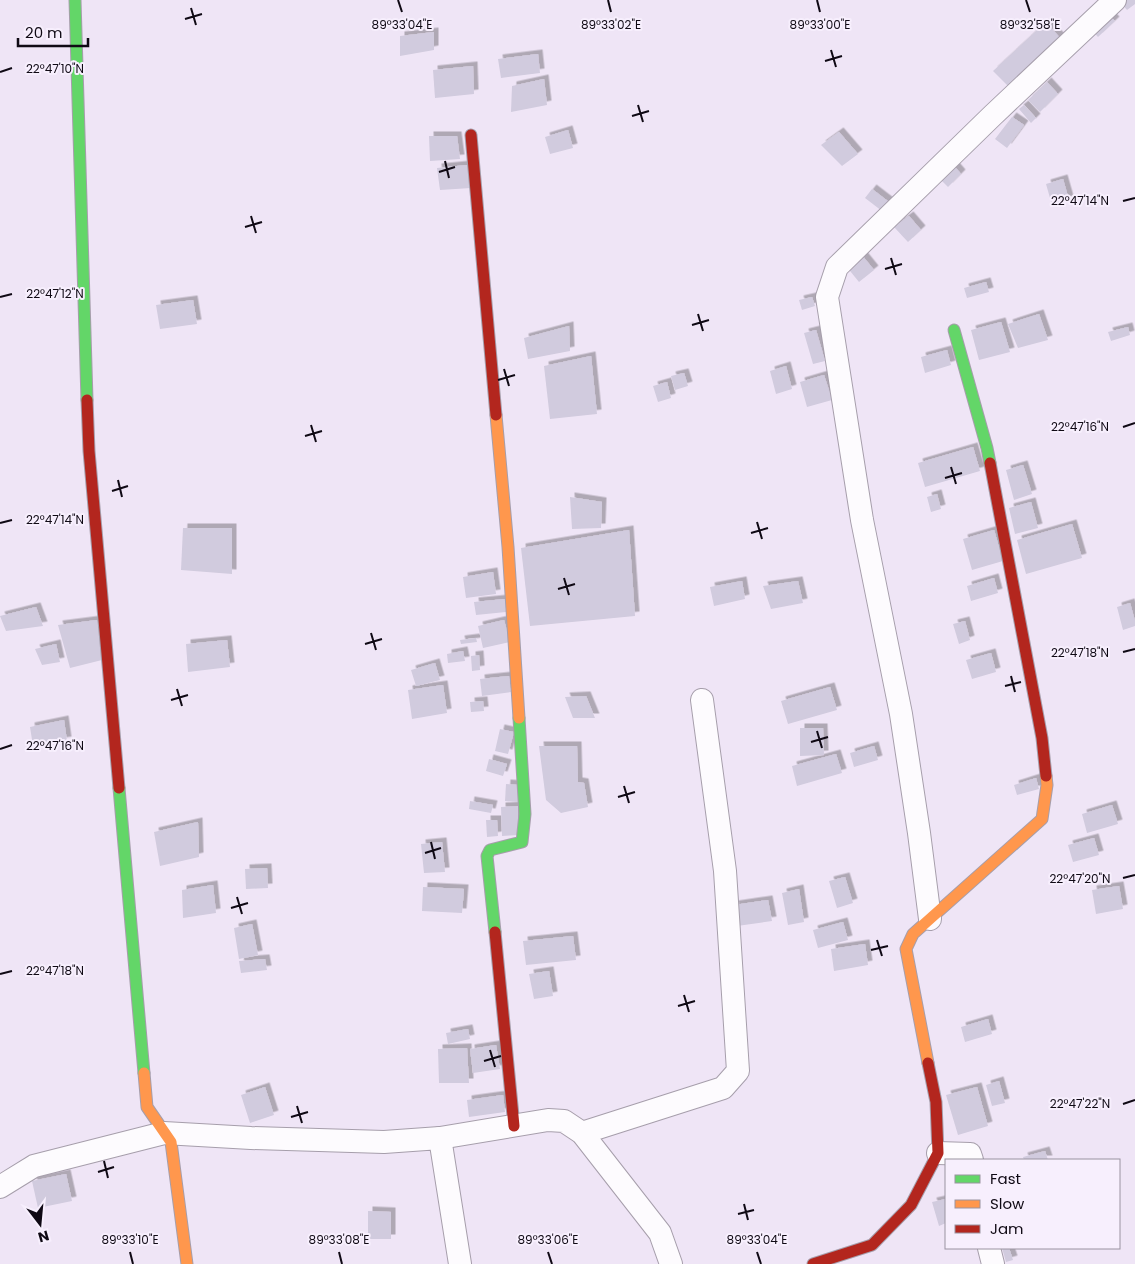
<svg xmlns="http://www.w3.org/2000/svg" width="1135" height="1264" font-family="Poppins,sans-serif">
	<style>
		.building { fill: #d1cbde; filter: url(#shadow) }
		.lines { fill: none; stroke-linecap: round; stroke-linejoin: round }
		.street-casing { stroke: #a69eab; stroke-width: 24 }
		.fast-casing { stroke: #a69eab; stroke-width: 13 }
		.slow-casing { stroke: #a69eab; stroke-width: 13 }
		.jam-casing { stroke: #a69eab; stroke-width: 13 }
		.street { stroke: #fdfbfe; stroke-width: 22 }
		.fast { stroke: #63d668; stroke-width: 11 }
		.slow { stroke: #ff974d; stroke-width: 11 }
		.jam { stroke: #b3261e; stroke-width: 11 }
		.ticks { fill: none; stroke: #0f0914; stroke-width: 2 }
		.ticks-label { font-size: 12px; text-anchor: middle; fill: #0f0914; stroke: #f7effd; stroke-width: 4; stroke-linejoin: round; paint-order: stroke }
	</style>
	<defs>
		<filter id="shadow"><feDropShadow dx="4.5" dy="-4.5" stdDeviation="0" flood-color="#0004"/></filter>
	</defs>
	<rect width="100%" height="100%" fill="#efe5f6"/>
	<g class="building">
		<polygon points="1121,0 1135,0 1135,4 1127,10 1120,2"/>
		<polygon points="1108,14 1115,21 1098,37 1091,29"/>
		<polygon points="1046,22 1060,38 1010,88 993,71"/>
		<polygon points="434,32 434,50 400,56 400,36"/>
		<polygon points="538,54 540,73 501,78 498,59"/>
		<polygon points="473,66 474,94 435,98 433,70"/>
		<polygon points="544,79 547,105 511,112 512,86"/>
		<polygon points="1047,82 1058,94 1040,112 1028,100"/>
		<polygon points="1024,105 1036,118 1031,123 1019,109"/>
		<polygon points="1012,117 1024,125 1007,148 995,139"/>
		<polygon points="568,130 573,148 550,154 545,137"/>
		<polygon points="839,132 858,154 842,166 821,145"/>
		<polygon points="429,136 457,136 460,159 430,161"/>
		<polygon points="467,165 471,188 440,190 437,168"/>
		<polygon points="955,167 961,174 948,187 941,180"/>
		<polygon points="1063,179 1069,200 1052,205 1046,184"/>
		<polygon points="872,189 889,202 882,211 865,198"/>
		<polygon points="909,216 921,230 908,242 894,227"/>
		<polygon points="861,254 874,270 859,282 846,266"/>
		<polygon points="986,282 989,292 967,298 964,288"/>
		<polygon points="812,297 815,306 802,310 799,300"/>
		<polygon points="193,300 197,324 160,329 156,305"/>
		<polygon points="1039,314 1048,340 1018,348 1008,324"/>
		<polygon points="1001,322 1010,352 979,360 971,330"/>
		<polygon points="569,326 570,351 528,359 524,338"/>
		<polygon points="1128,327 1130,335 1111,341 1108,332"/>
		<polygon points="816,330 825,361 813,364 804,333"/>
		<polygon points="947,350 951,365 925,373 921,357"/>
		<polygon points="591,356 597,414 550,419 544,366"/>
		<polygon points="786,366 792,389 776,394 770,371"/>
		<polygon points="684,373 688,386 675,390 671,376"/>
		<polygon points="824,375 832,400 807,407 800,382"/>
		<polygon points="667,382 671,398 658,402 653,386"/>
		<polygon points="973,447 980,471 925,487 918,463"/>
		<polygon points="1023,465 1032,494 1014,500 1006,470"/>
		<polygon points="937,494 941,509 931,512 927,497"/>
		<polygon points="570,497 602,502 601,528 572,529"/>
		<polygon points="1031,502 1038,528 1015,534 1009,508"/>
		<polygon points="1072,524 1082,558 1026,574 1017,540"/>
		<polygon points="183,528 232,528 232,574 181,570"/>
		<polygon points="629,530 635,616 530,626 521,548"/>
		<polygon points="994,530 1003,561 972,570 963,539"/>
		<polygon points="493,572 496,594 466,598 463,577"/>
		<polygon points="994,578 998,593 971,601 967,586"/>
		<polygon points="742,581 745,599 714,606 710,587"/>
		<polygon points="798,581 803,603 771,609 763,586"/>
		<polygon points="505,599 506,612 476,615 474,602"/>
		<polygon points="1130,603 1135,621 1135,626 1123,630 1117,607"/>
		<polygon points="36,607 43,626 6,631 0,616"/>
		<polygon points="97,620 102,660 70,668 58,625"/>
		<polygon points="504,620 510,642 483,648 478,626"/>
		<polygon points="965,621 970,640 959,644 953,624"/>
		<polygon points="476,638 477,642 461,644 460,640"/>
		<polygon points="227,640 230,667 188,672 186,644"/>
		<polygon points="56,644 60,662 42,665 35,649"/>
		<polygon points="463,651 465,661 448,663 447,654"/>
		<polygon points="991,653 996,672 972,679 966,660"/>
		<polygon points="479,655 480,670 472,671 471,656"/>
		<polygon points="435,663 440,680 416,686 411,670"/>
		<polygon points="509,676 511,692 482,696 480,679"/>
		<polygon points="443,685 447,713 412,719 408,690"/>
		<polygon points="830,687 837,710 788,724 781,701"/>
		<polygon points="586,696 595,718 573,718 565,697"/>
		<polygon points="483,701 484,711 471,712 470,702"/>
		<polygon points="64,720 67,741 33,746 30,727"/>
		<polygon points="800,728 823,728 824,755 800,756"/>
		<polygon points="500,729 514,732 508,754 495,751"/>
		<polygon points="539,746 577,746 578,782 584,783 588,807 561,813 546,800"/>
		<polygon points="874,746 878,760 854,767 850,753"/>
		<polygon points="836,754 842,773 797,786 792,766"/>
		<polygon points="489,759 507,764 503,776 486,771"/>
		<polygon points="1036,778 1039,789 1017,795 1014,785"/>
		<polygon points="506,784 519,785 518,802 505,801"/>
		<polygon points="470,801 493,805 491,813 469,809"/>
		<polygon points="1112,805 1118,824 1087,833 1082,814"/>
		<polygon points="518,806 518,835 502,836 501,807"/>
		<polygon points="486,820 497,820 498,836 487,837"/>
		<polygon points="198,822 199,857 160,866 154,832"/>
		<polygon points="1094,838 1099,855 1073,862 1068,845"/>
		<polygon points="442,842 445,872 424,873 421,844"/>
		<polygon points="267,868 268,888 246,889 245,869"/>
		<polygon points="845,877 853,903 837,908 829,881"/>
		<polygon points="213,885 216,913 183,918 182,890"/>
		<polygon points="1119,886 1123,909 1096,914 1092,890"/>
		<polygon points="423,887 464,889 462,913 422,911"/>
		<polygon points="799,889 804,922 788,925 782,893"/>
		<polygon points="768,900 772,921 737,926 734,905"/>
		<polygon points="843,922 848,940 818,948 813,930"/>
		<polygon points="252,924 258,955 239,959 234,928"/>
		<polygon points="573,936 576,960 526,965 523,941"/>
		<polygon points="865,944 868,965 834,971 831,949"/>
		<polygon points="265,959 267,970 241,973 239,961"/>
		<polygon points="549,971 553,996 534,999 529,974"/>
		<polygon points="988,1019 992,1034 965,1042 961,1027"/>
		<polygon points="468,1029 470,1039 448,1044 446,1033"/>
		<polygon points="496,1045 500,1069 473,1073 470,1049"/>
		<polygon points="467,1048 469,1083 439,1083 438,1049"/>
		<polygon points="999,1081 1005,1103 992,1106 986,1085"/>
		<polygon points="265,1087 274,1115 250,1123 241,1095"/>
		<polygon points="977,1087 988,1126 958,1135 946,1095"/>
		<polygon points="503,1095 505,1112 469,1117 467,1100"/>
		<polygon points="1045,1151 1048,1160 1024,1160 1023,1157"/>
		<polygon points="66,1174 72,1201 38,1208 32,1181"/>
		<polygon points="946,1199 946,1223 939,1226 932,1202"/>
		<polygon points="368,1211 391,1212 391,1239 368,1239"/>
		<polygon points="1002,1248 1009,1248 1013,1260 1006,1262"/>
	</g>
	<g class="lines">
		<g class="street-casing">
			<g id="street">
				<polyline points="930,919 919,833 901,714 862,520 827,297 837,267 992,116 1115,0"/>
				<polyline points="582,1133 723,1088 738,1071 725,871 702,700"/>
				<polyline points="440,1138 548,1120 564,1121 582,1133 660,1233 671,1264"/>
				<polyline points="938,1153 970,1154 972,1160"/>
				<polyline points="0,1187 34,1166 164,1133 251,1138 384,1142 440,1138 460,1264"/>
				<polyline points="989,1248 993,1264"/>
			</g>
		</g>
		<g class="fast-casing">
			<g id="fast">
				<polyline points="75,0 87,400"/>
				<polyline points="954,330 987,448 990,463"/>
				<polyline points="119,788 144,1073"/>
				<polyline points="495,932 487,856 490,850 522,842 525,814 519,718"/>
			</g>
		</g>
		<g class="slow-casing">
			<g id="slow">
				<polyline points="496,415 508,547 519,718"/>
				<polyline points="928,1063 906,949 913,934 1042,819 1047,785 1046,776"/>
				<polyline points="144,1073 147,1107 171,1142 187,1264"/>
			</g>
		</g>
		<g class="jam-casing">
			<g id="jam">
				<polyline points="471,135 496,415"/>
				<polyline points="87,400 89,451 119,788"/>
				<polyline points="990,463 1042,738 1046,776"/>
				<polyline points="495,932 514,1126"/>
				<polyline points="813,1264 872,1245 911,1205 938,1153 936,1102 928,1063"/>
			</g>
		</g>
		<use href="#street" class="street"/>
		<use href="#fast" class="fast"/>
		<use href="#slow" class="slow"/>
		<use href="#jam" class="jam"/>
	</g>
	<path class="ticks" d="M398,0L402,12M608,0L611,12M817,0L820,12M1026,0L1030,12M191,8L196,25M185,19L202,14M831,50L836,67M825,61L842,56M0,72L12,68M638,105L643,122M632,116L649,111M445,161L449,178M439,172L455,167M1123,201L1135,198M251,216L256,233M245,227L262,222M891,258L896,275M885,269L902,264M0,297L12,294M698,314L703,331M692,325L709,320M504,369L509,386M498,380L515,375M311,425L316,442M1123,427L1135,423M305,436L322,431M951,467L956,484M945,478L962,473M118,480L122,497M112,491L128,486M757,522L762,539M0,523L12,520M751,533L768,528M564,578L569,595M558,589L575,584M371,633L376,650M365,644L382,639M1123,652L1135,649M1011,676L1015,692M1005,686L1021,682M177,689L182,706M171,700L188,695M817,731L822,748M811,742L828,737M0,749L12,745M624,786L629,803M618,797L635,792M431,842L435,859M425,853L441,848M1123,878L1135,875M237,897L242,914M231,908L248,903M877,940L882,956M871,950L888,946M0,974L12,971M684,995L689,1012M678,1006L695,1001M490,1050L495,1067M484,1061L501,1056M1123,1104L1135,1100M297,1106L302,1123M291,1117L308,1112M104,1161L108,1178M98,1172L114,1167M744,1204L748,1220M738,1214L754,1210M130,1252L133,1264M339,1252L342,1264M548,1252L552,1264M757,1252L761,1264"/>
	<g class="ticks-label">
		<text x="402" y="29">89°33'04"E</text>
		<text x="611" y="29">89°33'02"E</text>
		<text x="820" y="29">89°33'00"E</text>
		<text x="1030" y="29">89°32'58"E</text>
		<text x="55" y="73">22°47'10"N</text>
		<text x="1080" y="205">22°47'14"N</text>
		<text x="55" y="298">22°47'12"N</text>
		<text x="1080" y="431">22°47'16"N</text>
		<text x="55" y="524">22°47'14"N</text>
		<text x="1080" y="657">22°47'18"N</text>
		<text x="55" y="750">22°47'16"N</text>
		<text x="1080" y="883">22°47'20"N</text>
		<text x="55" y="975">22°47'18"N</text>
		<text x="1080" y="1108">22°47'22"N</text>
		<text x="130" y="1244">89°33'10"E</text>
		<text x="339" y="1244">89°33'08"E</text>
		<text x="548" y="1244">89°33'06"E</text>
		<text x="757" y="1244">89°33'04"E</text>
	</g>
	<rect x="945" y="1159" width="175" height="90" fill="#f7effd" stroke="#9a93a0"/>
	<rect x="955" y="1175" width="25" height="8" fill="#63d668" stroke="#9a93a0"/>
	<text x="990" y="1184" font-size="15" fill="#0f0914">Fast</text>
	<rect x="955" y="1200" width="25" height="8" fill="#ff974d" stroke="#9a93a0"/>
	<text x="990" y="1209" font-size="15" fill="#0f0914">Slow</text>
	<rect x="955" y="1225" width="25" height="8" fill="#b3261e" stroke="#9a93a0"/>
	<text x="990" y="1234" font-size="15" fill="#0f0914">Jam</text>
	<g transform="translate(40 1224) rotate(164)" stroke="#f7effd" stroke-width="4" paint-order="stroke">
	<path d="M0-4L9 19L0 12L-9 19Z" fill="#0f0914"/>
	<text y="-8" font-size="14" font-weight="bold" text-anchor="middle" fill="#0f0914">N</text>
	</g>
	<path d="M18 38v8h70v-8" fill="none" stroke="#0f0914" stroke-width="2.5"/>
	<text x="25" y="38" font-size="15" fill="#0f0914" stroke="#f7effd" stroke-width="4" paint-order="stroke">20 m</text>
</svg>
